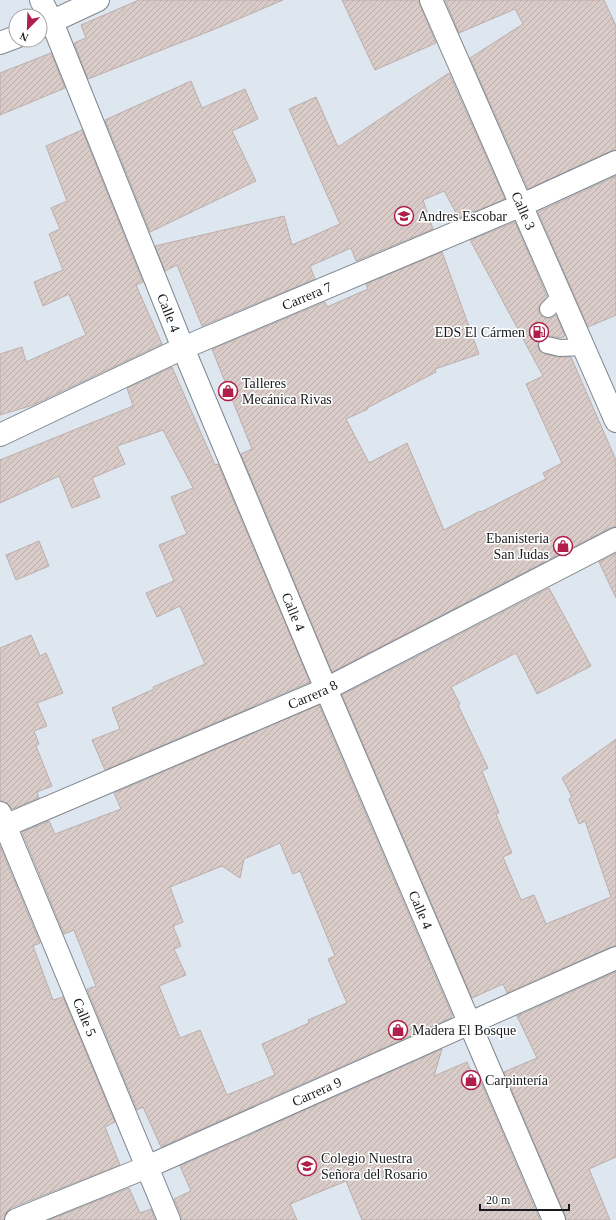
<svg xmlns="http://www.w3.org/2000/svg" width="616" height="1220" font-family="Georgia,serif">
	<style>
		.building { fill: url(#building-hatch); stroke: #bbaeab; fill-rule: evenodd }
		.lines { fill: none; stroke-linecap: round; stroke-linejoin: round }
		.service-casing { stroke: #7e868f; stroke-width: 18 }
		.minor-casing { stroke: #7e868f; stroke-width: 24 }
		.tertiary-casing { stroke: #7e868f; stroke-width: 24 }
		.service { stroke: #fff; stroke-width: 16 }
		.minor { stroke: #fff; stroke-width: 22 }
		.tertiary { stroke: #fff; stroke-width: 22 }
		.labels { text-anchor: middle; dominant-baseline: central; stroke-width: 3; stroke-linejoin: round; paint-order: stroke }
		.street-label { font-size: 14px; fill: #171a1e; stroke: #fff }
		.poi-label { font-size: 14px; fill: #171a1e; stroke: #fff; text-anchor: start }
	</style>
	<defs>
		<pattern id="building-hatch" width="6" height="6" patternUnits="userSpaceOnUse"><rect width="6" height="6" fill="#d9cbc8"/><path d="M-1 1l2-2M0 6l6-6M5 7l2-2" fill="none" stroke="#baaeab"/></pattern>
	</defs>
	<rect width="100%" height="100%" fill="#dee7f0"/>
	<g class="building">
		<polygon points="139,0 283,0 215,29 88,79 74,43 86,38 81,25"/>
		<polygon points="342,0 419,0 420,5 436,43 375,70"/>
		<polygon points="445,0 604,0 616,26 616,150 611,151 528,189 470,58 523,24 515,9 459,33"/>
		<polygon points="51,53 65,88 0,115 0,73"/>
		<polygon points="449,73 505,199 459,218 444,191 423,200 433,229 356,261 351,248 310,266 315,279 202,326 177,265 165,271 155,246 284,216 292,245 340,224 289,109 316,97 338,147"/>
		<polygon points="191,81 202,108 245,89 258,119 232,131 256,181 150,232 105,120"/>
		<polygon points="82,130 143,282 136,285 162,344 33,405 0,415 0,354 22,347 26,362 86,335 69,294 43,306 34,282 63,270 49,234 60,229 51,208 67,201 46,146"/>
		<polygon points="616,176 616,315 588,327 538,212"/>
		<polygon points="515,222 547,296 539,306 539,312 542,316 546,318 551,318 556,315 565,336 561,338 549,336 544,336 540,338 538,342 538,348 541,352 545,354 558,357 571,357 616,460 616,527 610,528 332,672 241,454 252,449 212,349 325,302 327,307 368,289 366,284 442,252 479,354 435,369 436,372 367,408 368,409 346,419 369,463 407,443 444,530 480,511 481,512 546,479 543,473 562,463 526,384 543,376 470,240"/>
		<polygon points="172,367 215,465 218,464 310,682 105,770 92,740 120,729 112,708 154,689 153,687 205,664 180,606 157,617 146,593 174,581 159,545 187,534 171,497 193,488 163,430 117,446 125,464 92,478 100,497 72,508 59,476 0,503 0,460 133,406 127,388"/>
		<polygon points="39,541 49,566 16,580 6,555"/>
		<polygon points="616,553 616,598 599,562"/>
		<polygon points="549,588 591,666 537,694 516,653 451,687 460,704 458,705 488,768 482,771 499,813 496,814 512,853 503,857 521,900 534,895 546,924 611,897 585,821 579,824 569,799 572,797 562,778 616,739 616,946 611,947 507,993 503,984 472,998 342,695"/>
		<polygon points="31,635 40,656 46,653 63,693 37,703 47,726 34,731 39,744 36,746 52,786 37,792 39,798 12,809 7,803 0,801 0,648"/>
		<path d="M319,705L452,1015L451,1018L161,1147L143,1107L137,1110L87,989L96,986L74,930L64,934L22,832L49,821L55,834L121,809L114,793ZM280,843L293,874L300,871L335,956L328,959L347,1003L308,1020L309,1023L262,1044L275,1075L227,1095L200,1030L180,1038L159,986L186,975L174,949L181,946L173,926L183,922L170,887L222,866L240,878L244,859Z"/>
		<polygon points="0,846 40,943 33,946 53,1000 63,997 115,1122 105,1127 120,1165 11,1208 6,1213 4,1220 0,1220"/>
		<polygon points="616,972 616,1157 589,1169 610,1220 566,1220 565,1215 504,1072 537,1058 517,1016"/>
		<polygon points="442,1049 434,1076 467,1062 476,1083 481,1082 540,1220 362,1220 346,1181 290,1204 297,1220 181,1220 181,1215 174,1199 191,1191 180,1166"/>
		<polygon points="129,1188 140,1213 151,1209 155,1220 49,1220"/>
	</g>
	<g class="lines">
		<g class="service-casing">
			<g id="service">
				<polyline points="548,309 561,296"/>
				<polyline points="547,345 560,348 584,347"/>
			</g>
		</g>
		<g class="minor-casing">
			<g id="minor">
				<path id="s1" d="M41,0L52,22L183,348L326,689L554,1220"/>
				<polyline points="40,27 98,0"/>
				<polyline points="0,43 16,37"/>
				<path id="s2" d="M0,435L183,348L522,205L616,162"/>
				<path id="s3" d="M0,813L169,1220"/>
				<path id="s4" d="M0,828L326,689L616,539"/>
				<path id="s5" d="M16,1220L147,1167L616,958"/>
			</g>
		</g>
		<g class="tertiary-casing">
			<g id="tertiary">
				<path id="s6" d="M431,0L616,421"/>
			</g>
		</g>
		<use href="#service" class="service"/>
		<use href="#minor" class="minor"/>
		<use href="#tertiary" class="tertiary"/>
	</g>
	<defs>
		<g id="school-ring" transform="scale(1)"><circle r="9.5" fill="#fff" stroke="#b01e4b" stroke-width="1.5"/><path d="M0-5L7-2L0 1L-7-2ZM-4 1L0 2.5L4 1V4Q0 6-4 4Z" fill="#b01e4b"/></g>
		<g id="fuel-ring" transform="scale(1)"><circle r="9.5" fill="#fff" stroke="#b01e4b" stroke-width="1.5"/><path d="M-5.5-6h7V0h2V4h1.3V-2.5L3-4.5l.8-.8L6-3V5H2.5V1h-1V6h-7ZM-4.2-4.7v3.2H.2V-4.7Z" fill="#b01e4b"/></g>
		<g id="shop-ring" transform="scale(1)"><circle r="9.5" fill="#fff" stroke="#b01e4b" stroke-width="1.5"/><path d="M-5-2.5h2.3a2.7 3.5 0 0 1 5.4 0H5L5.5 6h-11ZM-1.5-2.5h3a1.5 2.3 0 0 0-3 0Z" fill="#b01e4b"/></g>
	</defs>
	<g fill-rule="evenodd">
		<use href="#school-ring" x="404" y="216"/>
		<use href="#fuel-ring" x="539" y="332"/>
		<use href="#shop-ring" x="228" y="391"/>
		<use href="#shop-ring" x="563" y="546"/>
		<use href="#shop-ring" x="398" y="1030"/>
		<use href="#shop-ring" x="471" y="1080"/>
		<use href="#school-ring" x="307" y="1166"/>
	</g>
	<g class="labels">
		<g class="street-label">
			<text stroke="none"><textPath href="#s6" startOffset="230">Calle 3</textPath></text>
			<text stroke="none"><textPath href="#s2" startOffset="337">Carrera 7</textPath></text>
			<text stroke="none"><textPath href="#s1" startOffset="338">Calle 4</textPath></text>
			<text stroke="none"><textPath href="#s1" startOffset="662">Calle 4</textPath></text>
			<text stroke="none"><textPath href="#s4" startOffset="340">Carrera 8</textPath></text>
			<text stroke="none"><textPath href="#s1" startOffset="986">Calle 4</textPath></text>
			<text stroke="none"><textPath href="#s3" startOffset="221">Calle 5</textPath></text>
			<text stroke="none"><textPath href="#s5" startOffset="327">Carrera 9</textPath></text>
		</g>
		<g class="poi-label">
			<text x="418" y="216">Andres Escobar</text>
			<text x="525" y="332" text-anchor="end">EDS El Cármen</text>
			<text x="242" y="383">Talleres<tspan x="242" dy="16">Mecánica Rivas</tspan></text>
			<text x="549" y="538" text-anchor="end">Ebanisteria<tspan x="549" dy="16">San Judas</tspan></text>
			<text x="412" y="1030">Madera El Bosque</text>
			<text x="485" y="1080">Carpintería</text>
			<text x="321" y="1158">Colegio Nuestra<tspan x="321" dy="16">Señora del Rosario</tspan></text>
		</g>
	</g>
	<g transform="translate(28 28) rotate(203)"><circle r="19" fill="#ffffff" stroke="#a2a3a5"/>
	<path d="M0-3L7 15L0 10L-7 15Z" fill="#b01e4b"/>
	<text y="-6" font-size="11" font-weight="bold" text-anchor="middle" fill="#171a1e">N</text>
	</g>
	<path d="M480 1204v6h89v-6" fill="none" stroke="#171a1e" stroke-width="2"/>
	<text x="486" y="1204" font-size="12" fill="#171a1e" stroke="#ffffff" stroke-width="3" paint-order="stroke">20 m</text>
</svg>
